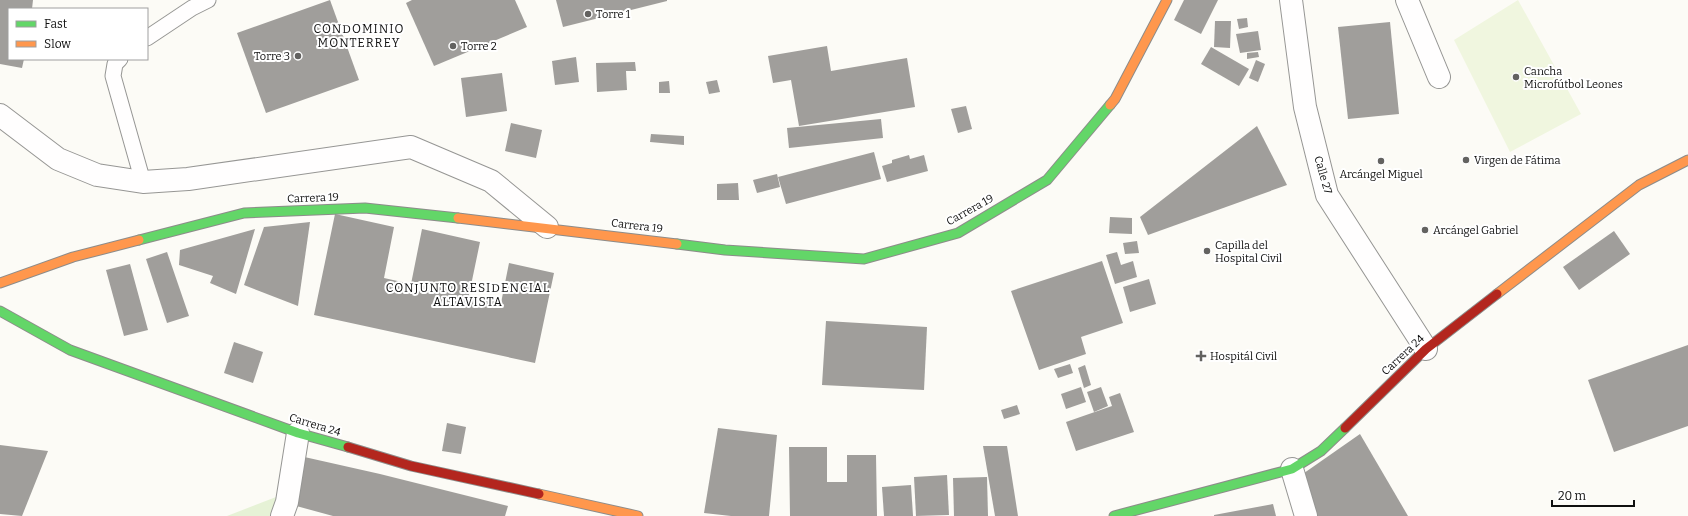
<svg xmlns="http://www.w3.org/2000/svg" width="1688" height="516" font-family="Bitter,serif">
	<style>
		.green { fill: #e6f2d6 }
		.pitch { fill: #f0f6df }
		.building { fill: #a09e9b }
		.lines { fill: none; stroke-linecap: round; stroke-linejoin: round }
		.lane-casing { stroke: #969694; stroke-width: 17 }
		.street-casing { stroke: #969694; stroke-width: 24 }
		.fast-casing { stroke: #8d8c8a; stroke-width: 11 }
		.slow-casing { stroke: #8d8c8a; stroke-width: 11 }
		.jam-casing { stroke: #8d8c8a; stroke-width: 11 }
		.lane { stroke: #fffefe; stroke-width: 15 }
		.street { stroke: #fffefe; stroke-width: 22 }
		.fast { stroke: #63d668; stroke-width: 9 }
		.slow { stroke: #ff974d; stroke-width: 9 }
		.jam { stroke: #b3261e; stroke-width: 9 }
		.poi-dot { fill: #636260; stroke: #fff; stroke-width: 1.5 }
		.labels { text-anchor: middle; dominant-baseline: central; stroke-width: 4; stroke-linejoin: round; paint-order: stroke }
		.poi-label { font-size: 11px; fill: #101010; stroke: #fff; text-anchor: start }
		.street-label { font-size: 11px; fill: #101010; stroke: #fff }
		.neighbourhood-label { font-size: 12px; letter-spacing: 1px; fill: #101010; stroke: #fff }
	</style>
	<rect width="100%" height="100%" fill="#fcfbf6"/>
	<polygon class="green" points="276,497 271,516 227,516"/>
	<polygon class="pitch" points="1518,0 1581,114 1510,152 1454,40"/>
	<g class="building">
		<polygon points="0,0 33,0 32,9 9,9 9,59 24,59 22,68 0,64"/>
		<polygon points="330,0 359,80 266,113 237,33"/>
		<polygon points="412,0 515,0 527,27 434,66 406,3"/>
		<polygon points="556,0 667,0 667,1 563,27"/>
		<polygon points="1184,0 1218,0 1201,34 1174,20"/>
		<polygon points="1247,18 1248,27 1239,29 1237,19"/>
		<polygon points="1215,21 1231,21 1230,48 1214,47"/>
		<polygon points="1390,22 1399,114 1348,119 1338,27"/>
		<polygon points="1258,31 1261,50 1240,53 1236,34"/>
		<polygon points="827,46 831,71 907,58 915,107 799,126 791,80 773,83 768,56"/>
		<polygon points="1211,47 1249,69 1239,86 1201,64"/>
		<polygon points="1258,52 1259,57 1247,59 1247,53"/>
		<polygon points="576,57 579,82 555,85 552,61"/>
		<polygon points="1256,60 1265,64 1258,82 1249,78"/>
		<polygon points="635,62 636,71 626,71 627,90 597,92 596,63"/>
		<polygon points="502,73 507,111 466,117 461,78"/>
		<polygon points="717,80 720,92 709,94 706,82"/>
		<polygon points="669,81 670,93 659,93 659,82"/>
		<polygon points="966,106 972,129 958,133 951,109"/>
		<polygon points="881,119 883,138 789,148 787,128"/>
		<polygon points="511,123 542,130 536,158 505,151"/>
		<polygon points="1257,126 1287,185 1148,235 1140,217"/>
		<polygon points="651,134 684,136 684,145 650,142"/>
		<polygon points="874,152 881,179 786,204 778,177"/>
		<polygon points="909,155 910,159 924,155 928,171 887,182 882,166 892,163 892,160"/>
		<polygon points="777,174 780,187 757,193 753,180"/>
		<polygon points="738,183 739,200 717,200 717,184"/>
		<polygon points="335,214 394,227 384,278 411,284 422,229 480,242 469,295 501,303 509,263 554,273 535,363 314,315"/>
		<polygon points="1110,217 1132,218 1132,234 1109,233"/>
		<polygon points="310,222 298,306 244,285 264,227"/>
		<polygon points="255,229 236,294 210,283 213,276 179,265 180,250"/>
		<polygon points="1614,231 1630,254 1579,290 1563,267"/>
		<polygon points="1137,241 1139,253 1125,254 1123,243"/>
		<polygon points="167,252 189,316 167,323 146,259"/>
		<polygon points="1117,252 1121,265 1133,261 1137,277 1115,284 1106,255"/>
		<polygon points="1102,261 1123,323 1081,337 1086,354 1039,370 1011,291"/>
		<polygon points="130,264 148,330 124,336 106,270"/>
		<polygon points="1149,279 1156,304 1130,312 1123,287"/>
		<polygon points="826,321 927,327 924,390 822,385"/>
		<polygon points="234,342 263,352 253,383 224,373"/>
		<polygon points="1688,345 1688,426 1614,452 1588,380"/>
		<polygon points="1070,364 1073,373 1058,378 1054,369"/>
		<polygon points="1085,365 1091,385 1084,388 1078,368"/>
		<polygon points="1081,387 1086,402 1066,409 1061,394"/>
		<polygon points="1101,387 1108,406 1094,412 1087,392"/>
		<polygon points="1120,393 1134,432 1076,451 1066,422 1112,406 1109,397"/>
		<polygon points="1017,405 1020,414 1004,419 1001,410"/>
		<polygon points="447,423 466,427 461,454 442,451"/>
		<polygon points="718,428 777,435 769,516 731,516 704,513"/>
		<polygon points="1360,434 1408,516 1312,516 1297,478"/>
		<polygon points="0,445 48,451 22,516 0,514"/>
		<polygon points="983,446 1007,446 1018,516 995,516"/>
		<polygon points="789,447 827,447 827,482 847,482 847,455 876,455 877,516 790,516"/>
		<polygon points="300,456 380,474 508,506 505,516 333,516 289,504"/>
		<polygon points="947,475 949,515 916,516 914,477"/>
		<polygon points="987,477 988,516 954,516 953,478"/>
		<polygon points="911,485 913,516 884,516 882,487"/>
		<polygon points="1273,504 1276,516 1214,516 1214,515"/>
	</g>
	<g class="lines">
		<g class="lane-casing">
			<g id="lane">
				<polyline points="147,38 192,8 208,0"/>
				<polyline points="120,59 115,64 113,76 143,182"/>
			</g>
		</g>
		<g class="street-casing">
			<g id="street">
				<polyline points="1291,0 1305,107 1327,195 1426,349"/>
				<polyline points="1407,0 1439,77"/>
				<polyline points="0,115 58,159 97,175 143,182 188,179 411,147 491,181 547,227"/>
				<polyline points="1292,469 1306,516"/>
				<polyline points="282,516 287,502 298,433"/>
			</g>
		</g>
		<g class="fast-casing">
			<g id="fast">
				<polyline points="139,240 244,213 365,208 458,218"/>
				<polyline points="677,244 725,250 864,259 958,233 1047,180 1110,105"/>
				<polyline points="0,311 70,350 298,433 348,447"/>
				<polyline points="1114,516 1292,469 1321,451 1345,428"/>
			</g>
		</g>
		<g class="slow-casing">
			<g id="slow">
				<polyline points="1110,105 1115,99 1167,0"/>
				<polyline points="458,218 677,244"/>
				<polyline points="0,283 73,257 139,240"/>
				<polyline points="1497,294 1639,185 1688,160"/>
				<polyline points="539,494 638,516"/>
			</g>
		</g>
		<g class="jam-casing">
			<g id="jam">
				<polyline points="1345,428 1426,349 1497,294"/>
				<polyline points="348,447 411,466 539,494"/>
			</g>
		</g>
		<use href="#lane" class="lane"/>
		<use href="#street" class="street"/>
		<use href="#fast" class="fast"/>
		<use href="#slow" class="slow"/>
		<use href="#jam" class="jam"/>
	</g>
	<g class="poi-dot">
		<circle cx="588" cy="14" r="4"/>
		<circle cx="453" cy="46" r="4"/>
		<circle cx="298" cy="56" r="4"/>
		<circle cx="1516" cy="77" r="4"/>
		<circle cx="1466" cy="160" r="4"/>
		<circle cx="1381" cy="161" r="4"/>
		<circle cx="1425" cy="230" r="4"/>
		<circle cx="1207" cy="251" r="4"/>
		<path d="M1199 350h4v4h4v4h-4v4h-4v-4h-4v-4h4z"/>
	</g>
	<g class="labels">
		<g class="poi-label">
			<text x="596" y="14">Torre 1</text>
			<text x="461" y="46">Torre 2</text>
			<text x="290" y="56" text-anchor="end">Torre 3</text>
			<text x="1524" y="71">Cancha<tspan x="1524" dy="13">Microfútbol Leones</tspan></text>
			<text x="1474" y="160">Virgen de Fátima</text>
			<text x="1381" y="174" text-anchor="middle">Arcángel Miguel</text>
			<text x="1433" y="230">Arcángel Gabriel</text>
			<text x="1215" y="245">Capilla del<tspan x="1215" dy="13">Hospital Civil</tspan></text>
			<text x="1210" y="356">Hospitál Civil</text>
		</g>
		<g class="street-label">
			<text transform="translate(1323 175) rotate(74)">Calle 27</text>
			<text transform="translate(313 198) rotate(-2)">Carrera 19</text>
			<text transform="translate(970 210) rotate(-29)">Carrera 19</text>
			<text transform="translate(637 226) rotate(7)">Carrera 19</text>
			<text transform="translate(1403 355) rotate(-43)">Carrera 24</text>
			<text transform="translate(315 425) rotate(17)">Carrera 24</text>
		</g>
		<g class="neighbourhood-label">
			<text x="359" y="29">CONDOMINIO<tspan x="359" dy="14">MONTERREY</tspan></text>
			<text x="468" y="288">CONJUNTO RESIDENCIAL<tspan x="468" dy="14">ALTAVISTA</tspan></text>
		</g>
	</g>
	<rect x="8" y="8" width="140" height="52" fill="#ffffff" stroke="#9f9f9f"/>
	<rect x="16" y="21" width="20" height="6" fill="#63d668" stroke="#9f9f9f"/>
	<text x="44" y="28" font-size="12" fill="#101010">Fast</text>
	<rect x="16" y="41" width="20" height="6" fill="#ff974d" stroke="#9f9f9f"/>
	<text x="44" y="48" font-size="12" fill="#101010">Slow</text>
	<path d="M1552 500v6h82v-6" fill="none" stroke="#101010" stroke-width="2"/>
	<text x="1558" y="500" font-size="12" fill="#101010" stroke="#ffffff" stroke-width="3" paint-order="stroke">20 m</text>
</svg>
